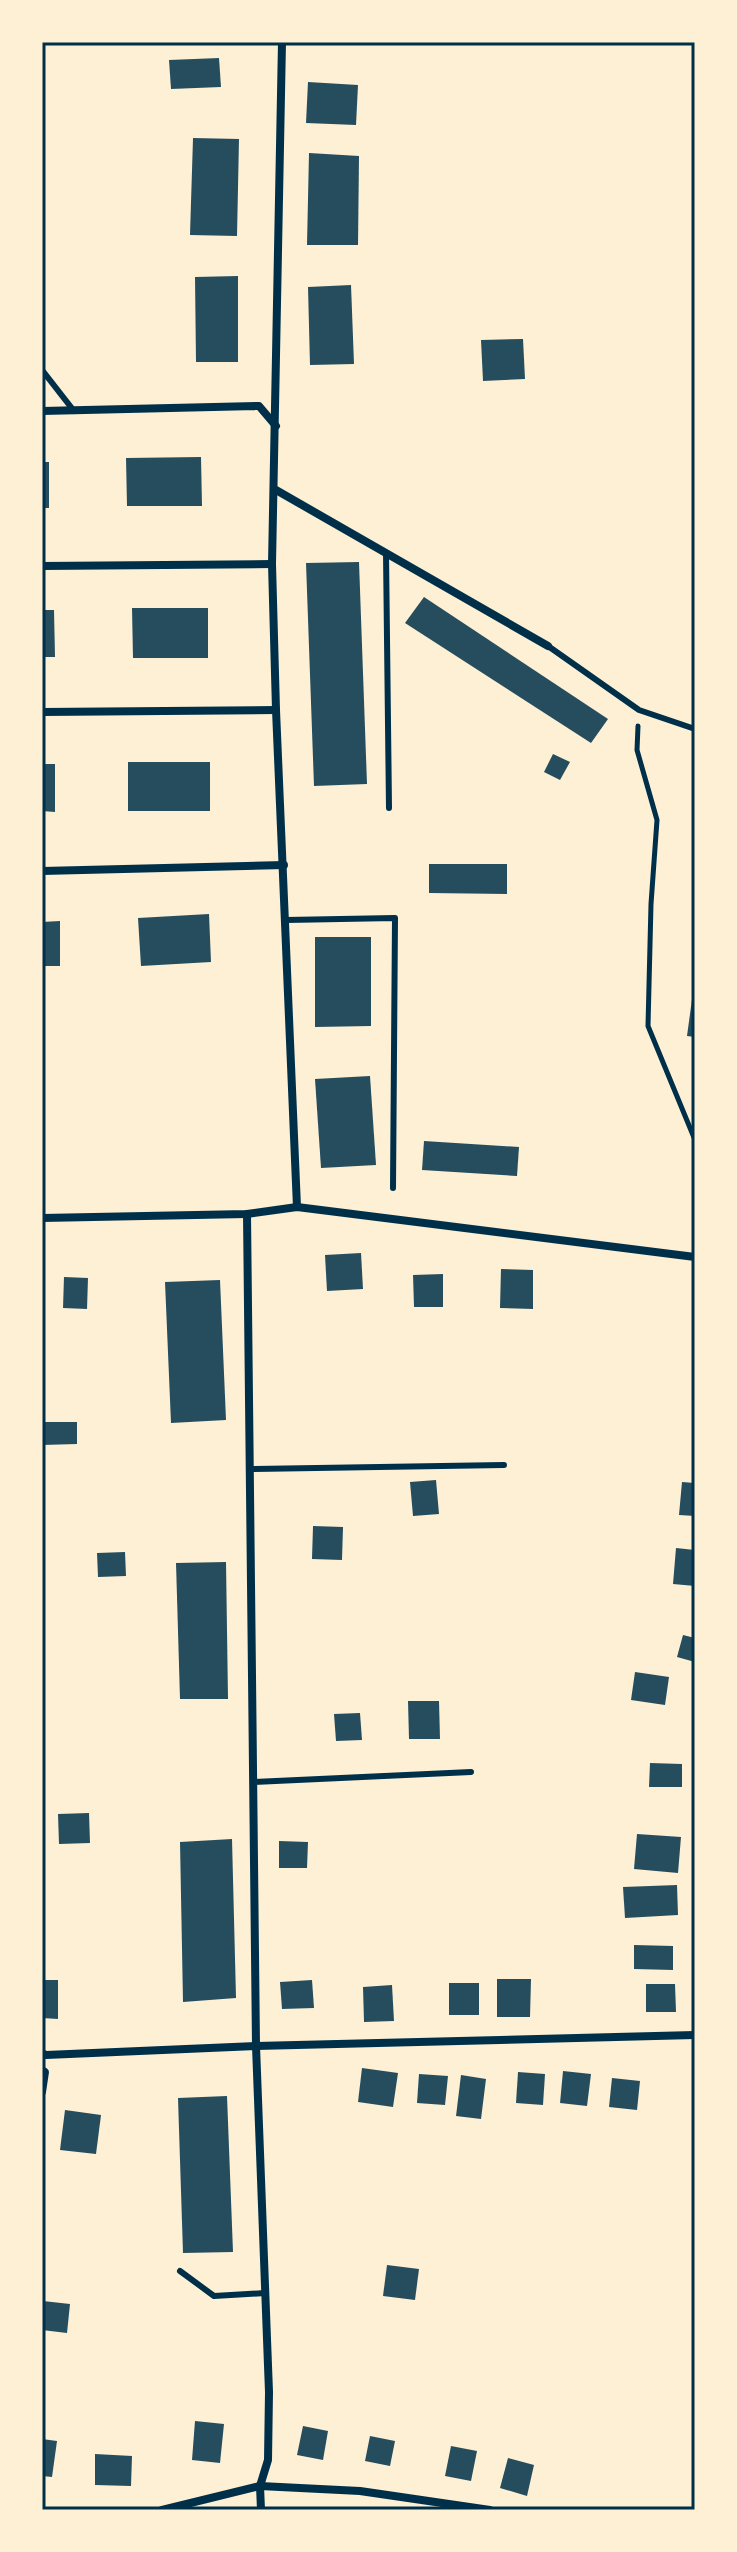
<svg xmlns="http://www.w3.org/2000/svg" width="737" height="2552" font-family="Rubik,sans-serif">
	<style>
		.building { fill: #264d5e }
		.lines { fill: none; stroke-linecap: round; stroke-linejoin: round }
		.path { stroke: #003049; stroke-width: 5 }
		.service { stroke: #003049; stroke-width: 6 }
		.minor { stroke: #003049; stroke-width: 8 }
		.neatline { fill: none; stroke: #003049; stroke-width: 3 }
	</style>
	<rect width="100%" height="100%" fill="#fdf0d5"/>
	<g class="building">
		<polygon points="219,58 221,87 171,89 169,60"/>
		<polygon points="308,82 358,85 356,125 306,123"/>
		<polygon points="193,138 239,139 237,236 190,235"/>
		<polygon points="309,153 359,156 358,245 307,245"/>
		<polygon points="238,276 238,362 196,362 195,277"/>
		<polygon points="351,285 354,364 310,365 308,287"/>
		<polygon points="523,339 525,379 483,381 481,340"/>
		<polygon points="201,457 202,506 127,506 126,458"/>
		<rect x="42" y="462" width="7" height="46"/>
		<polygon points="359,562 367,784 314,786 306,563"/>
		<polygon points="424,597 608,719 591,743 405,623"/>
		<polygon points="132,608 208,608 208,658 133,658"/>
		<polygon points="42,610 54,610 55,657 42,657"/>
		<polygon points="553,754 570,762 560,780 544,772"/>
		<rect x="128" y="762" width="82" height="49"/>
		<polygon points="42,764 55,764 55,812 42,811"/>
		<polygon points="429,864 507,864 507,894 429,893"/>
		<polygon points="209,914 211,962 141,966 138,918"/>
		<polygon points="60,921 60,966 42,966 42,922"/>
		<polygon points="315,937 371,937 371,1026 315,1027"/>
		<polygon points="693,992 695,992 695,1037 687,1036"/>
		<polygon points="370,1076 376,1165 321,1168 315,1079"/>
		<polygon points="424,1141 519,1147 517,1176 422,1170"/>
		<polygon points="361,1253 363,1289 327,1291 325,1255"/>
		<polygon points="501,1269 533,1270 533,1309 500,1308"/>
		<polygon points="443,1274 443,1307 414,1307 413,1275"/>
		<polygon points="64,1277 88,1278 87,1309 63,1308"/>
		<polygon points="220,1280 226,1420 171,1423 165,1282"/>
		<polygon points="42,1422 77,1422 77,1444 42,1445"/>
		<polygon points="436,1480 439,1514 413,1516 410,1482"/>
		<polygon points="682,1482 695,1483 695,1516 679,1515"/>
		<polygon points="313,1526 343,1527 342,1560 312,1559"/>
		<polygon points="676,1548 695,1550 695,1586 673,1584"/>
		<polygon points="125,1552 126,1576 98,1577 97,1553"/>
		<polygon points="226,1562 228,1699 180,1699 176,1563"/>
		<polygon points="683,1635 695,1638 695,1662 677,1657"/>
		<polygon points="635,1672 669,1677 665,1705 631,1700"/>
		<polygon points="408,1701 439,1701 440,1739 409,1739"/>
		<polygon points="360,1713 362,1740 336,1741 334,1714"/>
		<polygon points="650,1763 682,1764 682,1787 649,1787"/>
		<polygon points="89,1813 90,1843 59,1844 58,1814"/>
		<polygon points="637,1834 681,1837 678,1873 634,1869"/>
		<polygon points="232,1839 236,1998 183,2002 180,1842"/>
		<polygon points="279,1841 308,1842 307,1868 279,1868"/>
		<polygon points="677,1885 678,1915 625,1918 623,1887"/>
		<polygon points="634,1945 673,1946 673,1970 634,1969"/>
		<polygon points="497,1979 531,1979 530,2017 497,2017"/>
		<polygon points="42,1980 58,1980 58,2019 42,2018"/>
		<polygon points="312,1980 314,2008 282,2009 280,1982"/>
		<rect x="449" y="1983" width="30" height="32"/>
		<polygon points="646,1984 675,1984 676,2012 646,2012"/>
		<polygon points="392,1985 394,2021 364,2022 363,1987"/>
		<polygon points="362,2068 398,2073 393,2107 358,2102"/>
		<polygon points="563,2071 591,2074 587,2106 560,2103"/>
		<polygon points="518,2072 545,2074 543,2105 516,2103"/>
		<polygon points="419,2074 448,2076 445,2105 417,2103"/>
		<polygon points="461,2075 486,2079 481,2119 456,2116"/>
		<polygon points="612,2078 640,2081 637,2110 609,2107"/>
		<polygon points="227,2096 233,2252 183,2253 178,2098"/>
		<polygon points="65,2110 101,2115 96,2154 60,2150"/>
		<polygon points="387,2265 419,2269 415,2300 383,2296"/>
		<polygon points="43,2301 70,2304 67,2333 42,2330"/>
		<polygon points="195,2421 224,2424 220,2463 192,2460"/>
		<polygon points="303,2426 328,2431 323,2460 297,2455"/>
		<polygon points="370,2436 395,2441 390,2466 365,2461"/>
		<polygon points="42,2439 57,2441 52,2477 42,2476"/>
		<polygon points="451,2446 477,2451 471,2481 445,2476"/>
		<polygon points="95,2454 132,2456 131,2486 95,2485"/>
		<polygon points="508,2458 534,2465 527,2496 500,2488"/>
	</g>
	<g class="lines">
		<polyline class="path" points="638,726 637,750 657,820 651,904 648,1026 695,1140"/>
		<g class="service">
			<polyline points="42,370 74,411"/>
			<polyline points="386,553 389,808"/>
			<polyline points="548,646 639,710 695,729"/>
			<polyline points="286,920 395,918 393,1188"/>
			<polyline points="250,1469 504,1465"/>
			<polyline points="253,1782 471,1772"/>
			<polyline points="180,2271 214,2296 265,2293"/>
		</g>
		<g class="minor">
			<polyline points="282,42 272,564 276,710 297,1207"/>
			<polyline points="42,411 259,406 276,426"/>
			<polyline points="276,490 548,646"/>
			<polyline points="42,566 272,564"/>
			<polyline points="42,712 276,710"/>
			<polyline points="42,871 284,865"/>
			<polyline points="247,1214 256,2046 269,2392 268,2460 260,2486 261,2510"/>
			<polyline points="42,1218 247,1214 297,1207 695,1257"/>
			<polyline points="42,2053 46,2055 256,2046 695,2035"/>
			<polyline points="42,2070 45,2072 42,2092"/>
			<polyline points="162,2510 260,2486 360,2491 490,2510"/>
		</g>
	</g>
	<rect width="737" height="2552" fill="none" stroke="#fdf0d5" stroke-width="88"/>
	<rect x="44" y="44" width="649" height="2464" class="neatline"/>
</svg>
